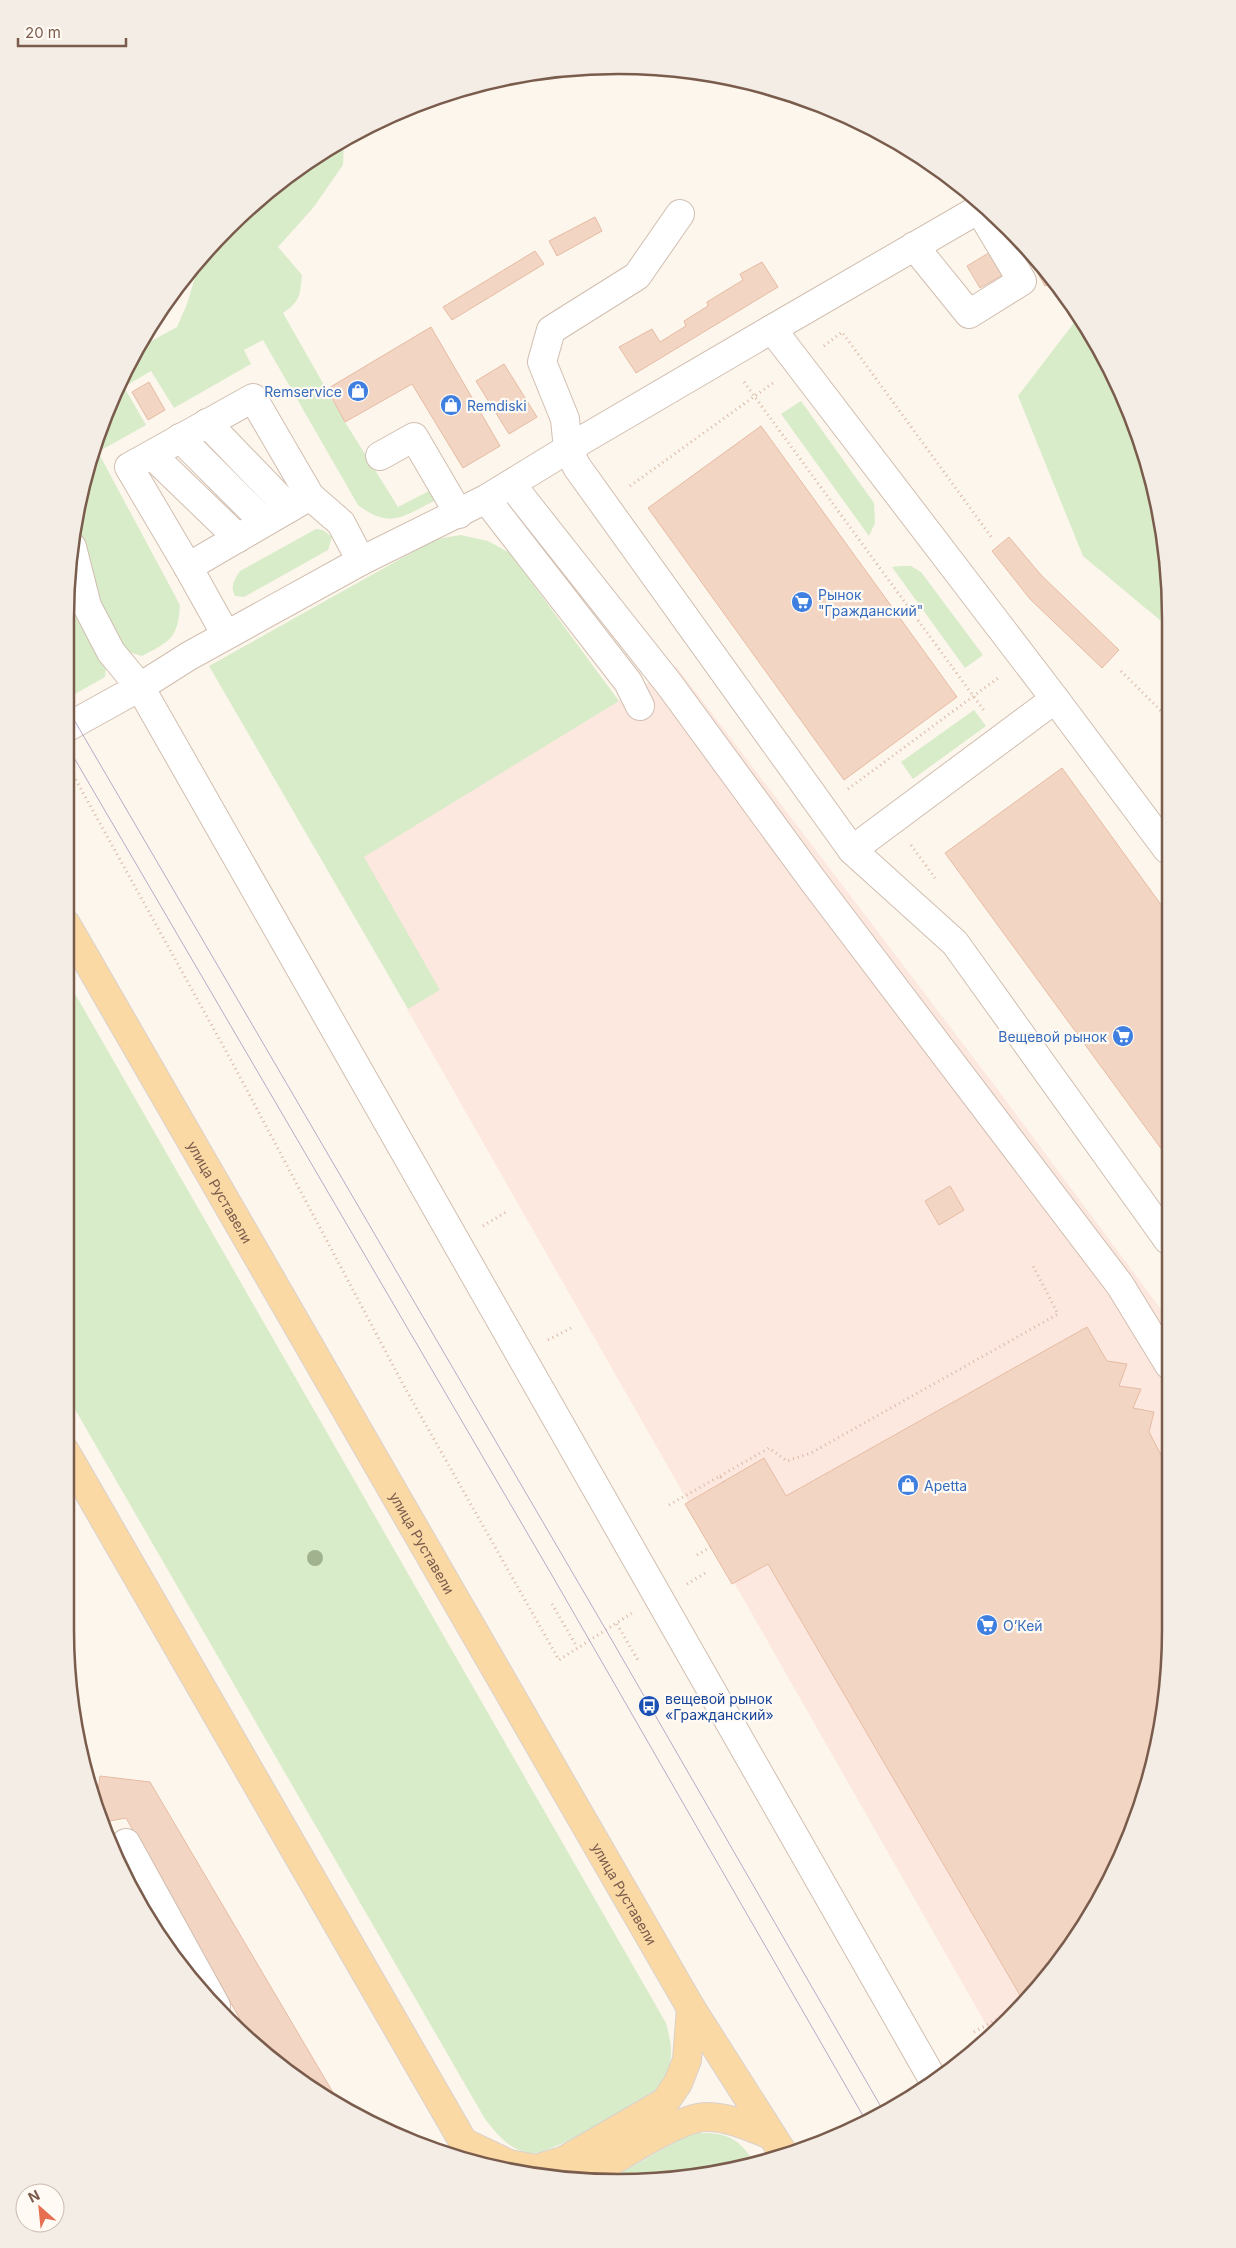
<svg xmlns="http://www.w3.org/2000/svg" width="1236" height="2248" font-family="Inter,sans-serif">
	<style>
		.commercial { fill: #fde8e0 }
		.green { fill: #d8ecc9 }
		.building { fill: #f3d5c3; stroke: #e6bba3 }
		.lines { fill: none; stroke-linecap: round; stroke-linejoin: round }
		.minor-casing { stroke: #d1beb0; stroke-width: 30 }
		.major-casing { stroke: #dad1cd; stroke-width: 30 }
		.path { stroke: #d9b8a5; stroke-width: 3; stroke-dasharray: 1 4; stroke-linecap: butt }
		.minor { stroke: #fff; stroke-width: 28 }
		.major { stroke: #fbd9a5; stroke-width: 28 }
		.tram { stroke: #b9a8c9; stroke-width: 1 }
		.tree { fill: #a0b28e }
		.labels { text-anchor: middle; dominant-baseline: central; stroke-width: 4.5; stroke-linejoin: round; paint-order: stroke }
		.shop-label { font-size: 14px; fill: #366cbe; stroke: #fffaf3; text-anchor: start }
		.street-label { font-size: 14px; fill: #7a5c4d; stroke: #fffaf3 }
		.transit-label { font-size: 14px; fill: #164399; stroke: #fffaf3; text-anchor: start }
		.rim { fill: none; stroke: #7a5c4d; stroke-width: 2.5 }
	</style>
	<rect width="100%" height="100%" fill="#fdf6ec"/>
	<polygon class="commercial" points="676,666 998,1090 1169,1320 1170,1666 1152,1773 1097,1906 1057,1967 992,2035 407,1009 439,990 363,857"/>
	<g class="green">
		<path d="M344,140L343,165L313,208L278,247L302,275C300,294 301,301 283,313L345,422L398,507L431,490L436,500C403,516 391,530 358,505L263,340L244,350L251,364L174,408L151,371L124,387L146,425L98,452L180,605C178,639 170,641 142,656L125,651L95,603L77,519L84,475L135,350L177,327L187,304L202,254L281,179Z"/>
		<polygon points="1080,315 1142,440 1166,546 1167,626 1083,556 1018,396"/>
		<polygon points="801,401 874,503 875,523 869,536 781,414"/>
		<path d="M316,529L323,530L332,537L328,550L244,597L235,596C230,586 234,580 240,571Z"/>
		<polygon points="461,535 488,541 510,553 619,701 364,857 440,990 408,1009 209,666 436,539"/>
		<polygon points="901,566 911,566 921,572 983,655 965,668 892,567"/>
		<polygon points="68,570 107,658 105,677 73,695 66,683 66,582"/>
		<polygon points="974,710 986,726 913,779 901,762"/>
		<path d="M66,978L666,2023C674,2052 674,2066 656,2090C633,2103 551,2157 530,2153C509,2150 497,2134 485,2119L65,1392Z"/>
		<path d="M699,2133C730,2132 740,2140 756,2165L654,2182H605L684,2137Z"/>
	</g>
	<g class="building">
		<polygon points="595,217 602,231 557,256 549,241"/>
		<polygon points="535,251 544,264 452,320 443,307"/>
		<polygon points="992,251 1006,273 980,288 967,266"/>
		<polygon points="1026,252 1053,282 1045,286"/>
		<polygon points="762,262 778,287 636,373 619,347 652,329 660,342 686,326 684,321 708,306 707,302 743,280 740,274"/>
		<polygon points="431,327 500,446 463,468 412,384 345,422 327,389"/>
		<polygon points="504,364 537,417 509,434 476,381"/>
		<polygon points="149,382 165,410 148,420 132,392"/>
		<polygon points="761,426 957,697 844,780 648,508"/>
		<polygon points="1009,537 1041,575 1119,650 1102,668 1030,599 992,551"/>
		<polygon points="1062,768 1167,913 1168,1158 945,853"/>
		<polygon points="950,1186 964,1210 939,1225 925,1201"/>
		<polygon points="1087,1327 1107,1361 1127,1364 1119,1386 1141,1389 1133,1408 1154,1412 1149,1432 1169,1470 1170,1666 1152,1773 1097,1906 1057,1967 1024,2002 768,1564 732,1584 685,1504 764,1458 786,1496"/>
		<polygon points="100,1776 150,1782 341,2106 311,2090 257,2049 126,1818 104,1822 96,1806"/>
	</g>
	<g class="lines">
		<g class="minor-casing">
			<g id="minor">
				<polyline points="680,214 637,276 551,330 542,362 565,419 568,449 577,467 852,850 955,943 1168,1240"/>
				<polyline points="772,329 979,209 1022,281 969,314 914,246"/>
				<polyline points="207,423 289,508"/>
				<polyline points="180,438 264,522"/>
				<polyline points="152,455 238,538"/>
				<polyline points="380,456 414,437 459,514"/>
				<polyline points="511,484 669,684 814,882 1120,1285 1169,1365"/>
				<polyline points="486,499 628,682 640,706"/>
				<polyline points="72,547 87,606 111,652 140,687 935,2083"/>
				<polyline points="188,567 129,467 253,398 310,496"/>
				<polyline points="226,635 188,567 310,496 341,523 361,561"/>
				<polyline points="66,728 140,687 189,656 361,561 486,499 584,439 772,329 1055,699 1167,849"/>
				<polyline points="852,850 1055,699"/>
				<polyline points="126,1843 216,2006"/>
			</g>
		</g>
		<g class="major-casing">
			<g id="major">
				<path id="s1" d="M66,924L691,2008L785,2156"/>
				<polyline points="65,1451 476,2164"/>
				<polyline points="463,2142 509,2164 536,2169 563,2161 665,2102 678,2083 687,2060 691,2008"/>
				<path d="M579,2181C607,2165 676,2118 705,2117C727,2116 750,2127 771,2135"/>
			</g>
		</g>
		<g class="path">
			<polyline points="824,346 842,332 992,538"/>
			<polyline points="744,382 985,712"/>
			<polyline points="630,486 773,383"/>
			<polyline points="1121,671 1167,717"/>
			<polyline points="66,762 232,1062 405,1388 559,1660 632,1613"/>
			<polyline points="848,789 998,678"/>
			<polyline points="911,845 935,878"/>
			<polyline points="483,1226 506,1212"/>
			<polyline points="548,1340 571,1328"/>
			<polyline points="720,1476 769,1448 787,1461 811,1453 1058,1314 1033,1266"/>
			<polyline points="669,1505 720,1476 724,1482"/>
			<polyline points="697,1555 711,1547"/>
			<polyline points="687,1584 707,1572"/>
			<polyline points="552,1604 577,1647"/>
			<polyline points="617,1624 639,1662"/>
			<polyline points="974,2032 1019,2007"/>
		</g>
		<use href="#minor" class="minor"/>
		<use href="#major" class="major"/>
		<g class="tram">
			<polyline points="154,321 170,299"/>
			<polyline points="66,706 606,1630 884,2112"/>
			<polyline points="66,744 553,1577 866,2121"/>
		</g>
	</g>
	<circle class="tree" cx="315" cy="1558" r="8"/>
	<defs>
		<g id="shop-disc" transform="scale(1.125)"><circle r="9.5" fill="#3f7fe0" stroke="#fffaf3"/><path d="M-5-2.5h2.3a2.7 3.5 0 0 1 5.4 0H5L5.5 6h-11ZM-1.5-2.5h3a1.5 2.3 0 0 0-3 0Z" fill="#fff"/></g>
		<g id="supermarket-disc" transform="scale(1.125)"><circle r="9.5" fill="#3f7fe0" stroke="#fffaf3"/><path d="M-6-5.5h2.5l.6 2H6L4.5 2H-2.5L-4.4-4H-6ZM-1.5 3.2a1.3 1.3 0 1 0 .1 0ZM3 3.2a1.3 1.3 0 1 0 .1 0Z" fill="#fff"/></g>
		<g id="bus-disc" transform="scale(1.125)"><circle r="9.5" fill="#1a4fb4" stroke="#fffaf3"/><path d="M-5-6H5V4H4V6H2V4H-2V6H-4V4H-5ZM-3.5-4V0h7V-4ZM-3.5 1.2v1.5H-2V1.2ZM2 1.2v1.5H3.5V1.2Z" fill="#fff"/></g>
	</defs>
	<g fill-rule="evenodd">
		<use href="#shop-disc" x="358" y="391"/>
		<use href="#shop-disc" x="451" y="405"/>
		<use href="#supermarket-disc" x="802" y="602"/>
		<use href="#supermarket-disc" x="1123" y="1036"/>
		<use href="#shop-disc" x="908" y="1485"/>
		<use href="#supermarket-disc" x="987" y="1625"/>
		<use href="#bus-disc" x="649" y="1706"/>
	</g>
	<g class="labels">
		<g class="shop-label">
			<text x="342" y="391" text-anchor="end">Remservice</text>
			<text x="467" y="405">Remdiski</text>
			<text x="818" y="594">Рынок<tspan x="818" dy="16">"Гражданский"</tspan></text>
			<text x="1107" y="1036" text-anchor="end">Вещевой рынок</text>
			<text x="924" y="1485">Apetta</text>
			<text x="1003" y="1625">О’Кей</text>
		</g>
		<g class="street-label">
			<text stroke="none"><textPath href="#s1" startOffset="309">улица Руставели</textPath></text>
			<text stroke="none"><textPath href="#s1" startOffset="714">улица Руставели</textPath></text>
			<text stroke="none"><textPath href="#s1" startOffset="1119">улица Руставели</textPath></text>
		</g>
		<g class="transit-label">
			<text x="665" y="1698">вещевой рынок<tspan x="665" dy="16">«Гражданский»</tspan></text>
		</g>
	</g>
	<path d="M0 0H1236V2248H0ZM618 74H618A544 544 0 0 1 1162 618V1630A544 544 0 0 1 618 2174H618A544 544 0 0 1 74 1630V618A544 544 0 0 1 618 74Z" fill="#f4ede6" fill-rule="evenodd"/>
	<path class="rim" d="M618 74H618A544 544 0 0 1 1162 618V1630A544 544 0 0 1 618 2174H618A544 544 0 0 1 74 1630V618A544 544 0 0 1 618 74Z"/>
	<g transform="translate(40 2208) rotate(333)"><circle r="24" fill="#fffaf3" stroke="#cabbb1"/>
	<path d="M0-4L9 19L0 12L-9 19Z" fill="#e76f51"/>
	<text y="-8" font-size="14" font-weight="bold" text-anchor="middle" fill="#7a5c4d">N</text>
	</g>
	<path d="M18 38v8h108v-8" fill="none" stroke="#7a5c4d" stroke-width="2.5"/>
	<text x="25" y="38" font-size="15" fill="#7a5c4d" stroke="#fffaf3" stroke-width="4" paint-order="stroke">20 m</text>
</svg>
